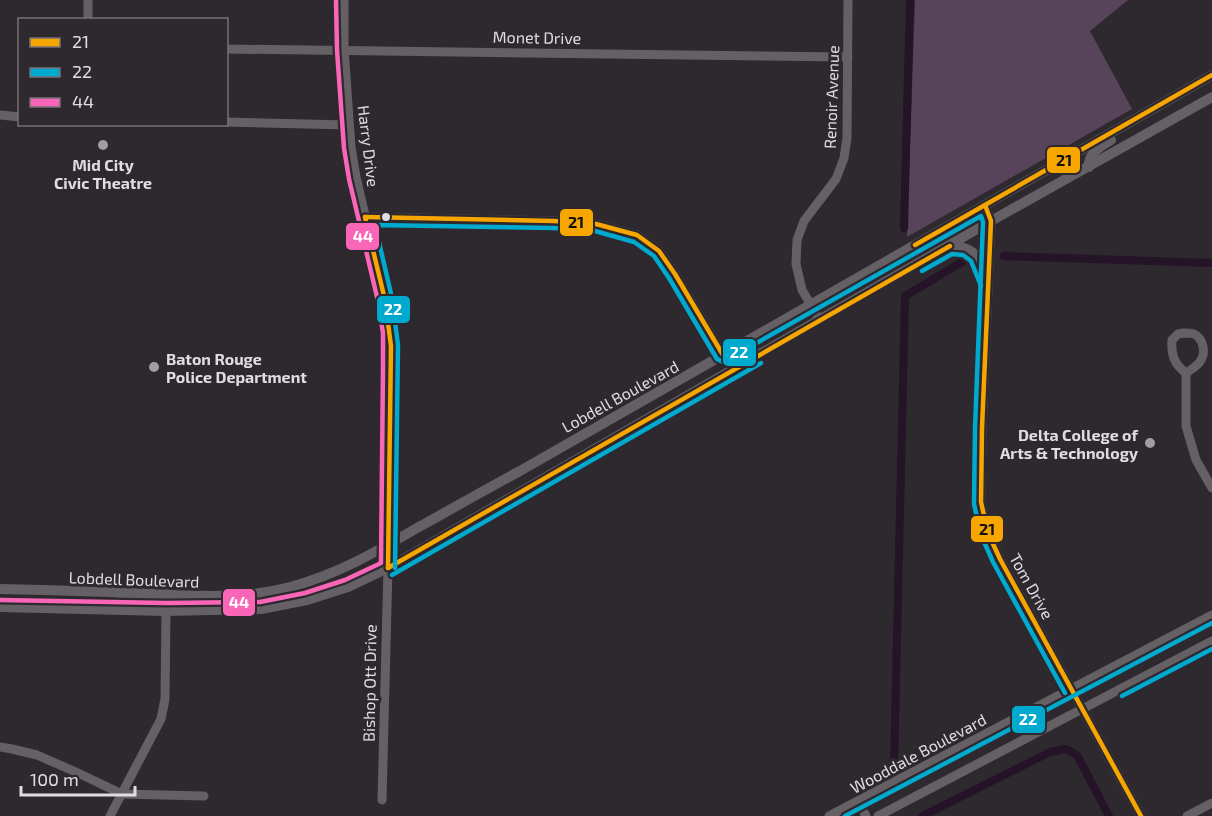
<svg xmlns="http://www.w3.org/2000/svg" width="1212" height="816" font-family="'Exo 2',sans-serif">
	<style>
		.forest { fill: #58445a }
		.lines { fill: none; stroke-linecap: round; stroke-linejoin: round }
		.canal { stroke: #251327; stroke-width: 8 }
		.minor { stroke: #646064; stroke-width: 9 }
		.major { stroke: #646065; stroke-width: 10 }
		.bus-1-casing { stroke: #2e282f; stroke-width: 9 }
		.bus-2-casing { stroke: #2e282f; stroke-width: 9 }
		.bus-3-casing { stroke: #2e282f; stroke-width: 9 }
		.bus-1 { stroke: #f7a600; stroke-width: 4.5 }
		.bus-2 { stroke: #00a9ce; stroke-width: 4.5 }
		.bus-3 { stroke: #fa66b7; stroke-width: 4.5 }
		.poi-dot { fill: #a19da2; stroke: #2e282f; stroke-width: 2 }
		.bus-dot { fill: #e0dce1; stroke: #2e282f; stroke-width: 2 }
		.labels { text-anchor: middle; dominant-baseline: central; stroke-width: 6; stroke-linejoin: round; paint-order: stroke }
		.street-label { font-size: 16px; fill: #e0dce1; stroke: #2e282f }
		.poi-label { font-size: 16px; font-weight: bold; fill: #e0dce1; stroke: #2e282f }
		.line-badge { stroke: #2e282f; stroke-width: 2 }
		.badge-label { font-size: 16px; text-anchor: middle; font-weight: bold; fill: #fff }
		.pale-badge-label { font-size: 16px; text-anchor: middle; font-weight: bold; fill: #111 }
	</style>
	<rect width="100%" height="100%" fill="#2d292e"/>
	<polygon class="forest" points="915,0 1128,0 1090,31 1132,109 907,237"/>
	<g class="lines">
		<g class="canal">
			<polyline points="904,228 910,0"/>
			<polyline points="1004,256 1212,263"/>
			<polyline points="894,767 905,296 962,262"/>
			<polyline points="922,816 1050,752 1066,749 1077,755 1109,816"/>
		</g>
		<g class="minor">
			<polyline points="344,0 344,49 351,147 356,177 385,300 390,332 391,368 389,545"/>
			<polyline points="88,20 88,0"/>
			<polyline points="226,49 848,57"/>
			<polyline points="0,115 20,117"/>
			<polyline points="226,122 349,125"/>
			<polyline points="985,205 991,221 982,428 981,502 988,533 1000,559 1141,816"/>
			<polyline points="365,217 554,221 596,224 637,235 659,251 675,274 723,355"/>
			<polyline points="820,320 802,290 796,264 797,240 804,221 836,179 844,158 847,138 848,0"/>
			<path d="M1184,333C1187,333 1191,333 1194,334C1203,338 1206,352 1201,360C1198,366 1192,369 1186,373C1174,364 1171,355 1172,340L1178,334Z"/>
			<polyline points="1186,373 1186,426 1196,460 1212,488"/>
			<polyline points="0,747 12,749 37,755 78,773 122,794 204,796"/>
			<polyline points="382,800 388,568"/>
			<polyline points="858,801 866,816"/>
			<polyline points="110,816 161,719 165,699 166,611"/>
			<polyline points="829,816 1212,615"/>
			<polyline points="878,816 1212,641"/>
			<polyline points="1187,816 1212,803"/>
		</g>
		<g class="major">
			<path d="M1089,167C1087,154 1101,146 1111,140"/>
			<path d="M950,246C961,247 970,248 977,257L988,283"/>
			<path d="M0,589C44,590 88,591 132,593C185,595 238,601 290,587C336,575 376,552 417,528C452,509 486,489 520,471L1212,75"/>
			<polyline points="0,607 166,611 261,609 307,600 348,587 388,568 991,221 1212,97"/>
			<path d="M105,609C117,597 140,602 156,601L161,600L166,594"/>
		</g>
		<g class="bus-1-casing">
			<g id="bus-1">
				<polyline points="985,205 991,221 982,428 981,502 988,533 1000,559 1141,816"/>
				<polyline points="365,217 554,221 596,224 637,235 659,251 675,274 723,355"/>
				<polyline points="365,217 385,300 391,346 388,568"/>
				<polyline points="915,245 1212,75"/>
				<polyline points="388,568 950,246"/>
			</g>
		</g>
		<g class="bus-2-casing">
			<g id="bus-2">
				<polyline points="922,271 952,254 963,255 971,261 981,286"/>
				<polyline points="395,568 398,345 392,298 375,225 554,228 595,231 634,242 654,256 669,278 717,359 723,362 981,216 983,222 975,428 974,504 981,535 993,562 1065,693"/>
				<polyline points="392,575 761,363"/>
				<polyline points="1122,696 1212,649"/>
				<polyline points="845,816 1212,623"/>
			</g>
		</g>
		<g class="bus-3-casing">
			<polyline id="bus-3" points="0,600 166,603 260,602 305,593 345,580 381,563 383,368 383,333 378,301 349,179 344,148 337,50 336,0"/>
		</g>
		<use href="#bus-1" class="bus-1"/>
		<use href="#bus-2" class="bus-2"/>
		<use href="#bus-3" class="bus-3"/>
	</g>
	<g class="poi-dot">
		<circle cx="103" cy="145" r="6"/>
		<circle cx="154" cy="367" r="6"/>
		<circle cx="1150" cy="443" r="6"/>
	</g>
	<circle class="bus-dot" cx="386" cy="217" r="5"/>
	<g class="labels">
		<g class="street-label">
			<text transform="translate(537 37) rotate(1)">Monet Drive</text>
			<text transform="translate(831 97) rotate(-88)">Renoir Avenue</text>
			<text transform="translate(369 146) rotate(83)">Harry Drive</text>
			<text transform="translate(620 396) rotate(-29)">Lobdell Boulevard</text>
			<text transform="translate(134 579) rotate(2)">Lobdell Boulevard</text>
			<text transform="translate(1032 586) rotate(61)">Tom Drive</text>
			<text transform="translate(369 683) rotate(-89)">Bishop Ott Drive</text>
			<text transform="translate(918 753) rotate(-28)">Wooddale Boulevard</text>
		</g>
		<g class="poi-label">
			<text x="103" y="164">Mid City<tspan x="103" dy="18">Civic Theatre</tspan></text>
			<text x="166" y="358" text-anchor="start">Baton Rouge<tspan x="166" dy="18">Police Department</tspan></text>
			<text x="1138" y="434" text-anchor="end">Delta College of<tspan x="1138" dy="18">Arts &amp; Technology</tspan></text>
		</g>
	</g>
	<g class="line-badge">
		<rect x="1046" y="146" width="35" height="28" rx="6" fill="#f7a600"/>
		<rect x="559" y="208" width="35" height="29" rx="6" fill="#f7a600"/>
		<rect x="345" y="222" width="35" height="29" rx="6" fill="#fa66b7"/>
		<rect x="376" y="295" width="35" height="29" rx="6" fill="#00a9ce"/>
		<rect x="722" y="338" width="35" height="29" rx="6" fill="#00a9ce"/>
		<rect x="970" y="515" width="34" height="28" rx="6" fill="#f7a600"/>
		<rect x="222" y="588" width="34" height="29" rx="6" fill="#fa66b7"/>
		<rect x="1011" y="705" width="35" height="29" rx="6" fill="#00a9ce"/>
	</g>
	<g class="badge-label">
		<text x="363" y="242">44</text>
		<text x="393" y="315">22</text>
		<text x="739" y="358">22</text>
		<text x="239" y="608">44</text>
		<text x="1028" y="725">22</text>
	</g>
	<g class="pale-badge-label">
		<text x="1064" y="166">21</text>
		<text x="576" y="228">21</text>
		<text x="987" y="535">21</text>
	</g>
	<rect x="18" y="18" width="210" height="108" fill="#2e282f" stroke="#757076" stroke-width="1.5"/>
	<rect x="30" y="38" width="30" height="9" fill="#f7a600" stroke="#757076" stroke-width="1.5"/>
	<text x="72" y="48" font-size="18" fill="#e0dce1">21</text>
	<rect x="30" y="68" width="30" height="9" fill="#00a9ce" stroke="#757076" stroke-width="1.5"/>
	<text x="72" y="78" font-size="18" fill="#e0dce1">22</text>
	<rect x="30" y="98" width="30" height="9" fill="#fa66b7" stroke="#757076" stroke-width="1.5"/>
	<text x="72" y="108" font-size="18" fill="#e0dce1">44</text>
	<path d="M21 786v9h114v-9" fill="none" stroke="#e0dce1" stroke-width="3"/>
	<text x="30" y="786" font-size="18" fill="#e0dce1" stroke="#2e282f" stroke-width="4.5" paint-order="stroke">100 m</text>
</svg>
